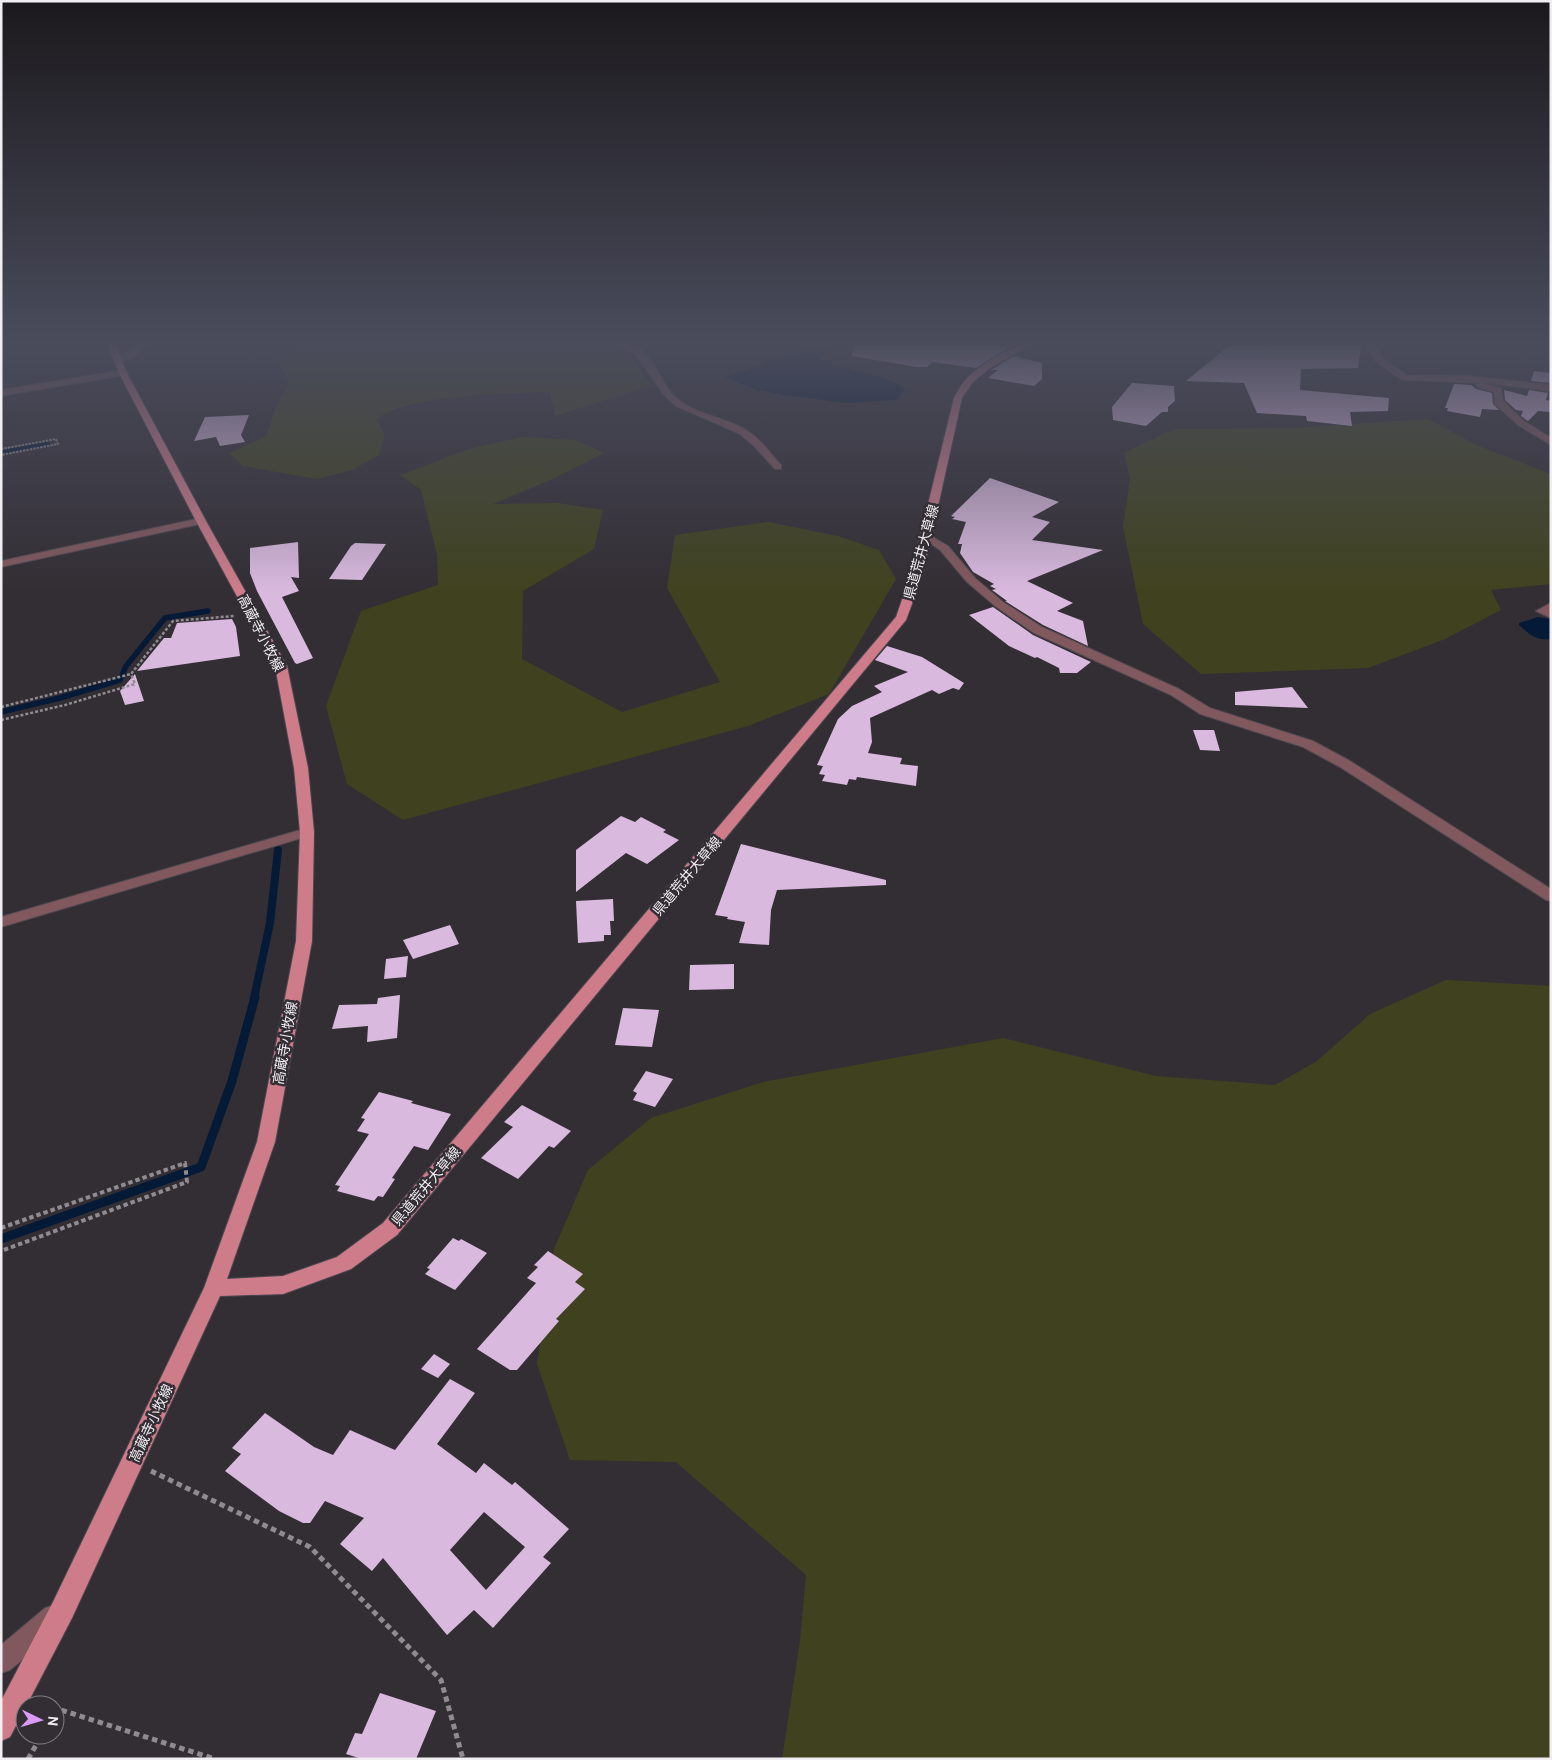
<svg xmlns="http://www.w3.org/2000/svg" width="1552" height="1760" font-family="Cabin,'Noto Sans JP',sans-serif">
	<style>
		.green { fill: #40421f }
		.water { fill: #041a36 }
		.lines { fill: none; stroke-linecap: round; stroke-linejoin: round }
		.stream-far3 { stroke: #041a36; stroke-width: 4.5 }
		.stream-far2 { stroke: #041a36; stroke-width: 5.5 }
		.stream-far1 { stroke: #041a36; stroke-width: 8 }
		.stream { stroke: #041a36; stroke-width: 9 }
		.building { fill: #d9b9de; fill-rule: evenodd }
		.minor-casing { stroke: #4e494f; stroke-width: 2 }
		.major-casing { stroke: #4e494f; stroke-width: 2 }
		.path-far3 { stroke: #8f8b90; stroke-width: 2; stroke-dasharray: 2.5 1; stroke-linecap: butt }
		.path-far2 { stroke: #8f8b90; stroke-width: 2.5; stroke-dasharray: 3 2; stroke-linecap: butt }
		.path-far1 { stroke: #8f8b90; stroke-width: 4; stroke-dasharray: 4.5 3; stroke-linecap: butt }
		.path { stroke: #8f8b90; stroke-width: 5; stroke-dasharray: 5.5 4; stroke-linecap: butt }
		.minor { fill: #81585e; fill-rule: evenodd }
		.major { fill: #cf7c8a; fill-rule: evenodd }
		.labels { text-anchor: middle; dominant-baseline: central; stroke-width: 5; stroke-linejoin: round; paint-order: stroke }
		.street-label { font-size: 14px; fill: #f1eef2; stroke: #332e34 }
	</style>
	<rect width="100%" height="100%" fill="#332e34"/>
	<g class="green">
		<path d="M308,345H601L629,353L651,386L555,416L550,392C515,393 400,395 377,420L385,435L378,456L352,470L317,479L243,466L229,453L266,437L275,409L289,384L278,360Z"/>
		<polygon points="1428,419 1479,446 1551,474 1551,584 1491,590 1501,610 1445,639 1368,668 1201,674 1143,624 1123,526 1130,479 1124,453 1174,429 1292,428"/>
		<polygon points="521,437 576,440 604,453 553,479 493,504 558,503 603,510 594,549 523,591 522,659 622,712 720,682 667,588 675,535 768,522 838,536 879,550 896,579 829,694 748,726 403,820 347,784 326,706 361,611 438,585 437,554 421,490 400,475 469,449"/>
		<polygon points="1446,980 1551,986 1551,1759 782,1759 800,1641 806,1575 676,1462 570,1460 537,1364 554,1249 588,1170 651,1118 763,1082 1003,1038 1156,1076 1275,1085 1317,1061 1370,1014"/>
	</g>
	<g class="water">
		<path d="M821,348L828,351L820,359L823,362C839,367 899,378 905,390L896,400L848,403L783,395L758,390L723,377L766,363L764,361H769L804,350Z"/>
		<path d="M1538,617L1551,619V639C1537,641 1529,634 1519,625V623Z"/>
	</g>
	<g class="lines">
		<polyline class="stream-far3" points="1,452 48,444"/>
		<polyline class="stream-far2" points="1,712 60,698 120,680 126,666 165,618 208,611"/>
		<polyline class="stream-far1" points="254,998 270,923 278,850"/>
		<polyline class="stream" points="1,1239 201,1167 232,1081 255,997"/>
	</g>
	<g class="building">
		<polygon points="853,345 1012,345 976,368 932,362 927,367 917,367 852,356"/>
		<polygon points="1230,345 1361,345 1358,368 1301,369 1300,390 1389,398 1388,411 1350,412 1352,426 1307,421 1306,416 1257,413 1244,383 1186,381"/>
		<polygon points="1014,356 1042,363 1042,379 1034,386 988,378 998,370 991,370"/>
		<polygon points="1534,371 1551,373 1551,383 1531,381"/>
		<polygon points="1132,383 1174,386 1175,401 1168,407 1168,412 1162,412 1146,426 1113,420 1112,407"/>
		<polygon points="1454,384 1471,385 1476,389 1492,393 1493,404 1499,410 1482,409 1480,417 1447,411 1448,408 1445,408"/>
		<polygon points="1504,390 1527,396 1529,390 1548,393 1546,400 1551,401 1551,412 1538,411 1528,421 1521,416 1523,411 1516,410 1505,400"/>
		<polygon points="249,415 241,435 245,442 220,446 216,437 194,441 205,417"/>
		<polygon points="990,478 1059,502 1032,517 1050,522 1032,540 1103,550 1027,581 1073,603 1057,611 1083,621 1088,646 1043,625 1005,601 1007,601 992,590 996,589 990,586 994,584 973,572 960,553 962,544 958,544 966,522 952,519 955,517 951,516"/>
		<polygon points="298,542 299,578 291,577 299,591 282,597 313,658 297,664 295,663 257,591 250,573 250,548"/>
		<polygon points="355,543 386,544 362,580 329,579 351,546"/>
		<polygon points="993,607 1033,635 1091,662 1077,673 1060,673 1059,668 1037,657 1035,658 1009,646 969,615"/>
		<polygon points="232,619 236,627 240,656 137,671 164,638 171,638 177,623"/>
		<polygon points="887,646 922,657 964,683 959,690 953,688 939,694 932,690 870,718 872,742 868,753 902,758 900,764 918,766 916,786 857,777 856,780 849,779 847,785 822,781 825,775 819,774 823,766 817,765 838,719 852,706 882,692 874,686 908,672 875,660"/>
		<polygon points="135,674 144,701 125,705 120,691"/>
		<polygon points="1292,687 1308,708 1235,705 1235,692"/>
		<polygon points="1193,730 1214,730 1220,751 1200,750"/>
		<polygon points="621,816 635,822 641,817 666,830 663,832 679,840 647,864 626,853 576,892 576,850"/>
		<polygon points="741,844 886,880 886,885 777,890 771,910 769,945 739,943 745,922 727,919 728,917 715,915"/>
		<polygon points="613,899 614,921 610,921 611,935 604,935 604,941 578,943 576,901"/>
		<polygon points="450,925 459,944 413,959 403,940"/>
		<polygon points="408,956 406,977 384,979 386,959"/>
		<polygon points="734,964 734,989 689,990 690,965"/>
		<polygon points="400,995 397,1038 367,1042 368,1026 332,1029 339,1005 377,1004 378,998"/>
		<polygon points="623,1008 659,1010 652,1047 615,1045"/>
		<polygon points="646,1071 673,1079 655,1107 633,1100 637,1093 633,1091"/>
		<polygon points="379,1092 413,1101 411,1103 451,1114 428,1150 414,1146 392,1178 395,1179 383,1197 378,1196 374,1201 337,1191 340,1186 335,1185 369,1134 357,1131 365,1119 361,1118"/>
		<polygon points="522,1105 571,1131 554,1148 549,1146 518,1179 481,1158 513,1127 504,1122"/>
		<polygon points="453,1238 459,1241 461,1239 487,1253 455,1290 425,1274 430,1269 427,1268"/>
		<polygon points="548,1251 583,1274 575,1282 585,1289 556,1319 559,1321 517,1370 510,1370 477,1349 536,1283 527,1278 538,1267 534,1265"/>
		<polygon points="434,1354 450,1364 438,1378 421,1369"/>
		<path d="M450,1379L475,1393L437,1444L476,1473L484,1463L512,1485L515,1482L569,1529L543,1557L551,1563L493,1628L474,1610L447,1635L383,1558L372,1571L340,1544L364,1518L325,1501L310,1523H303L279,1511L225,1471L241,1454L232,1448L265,1413L314,1447L333,1455L350,1430L395,1450ZM484,1512L525,1547L486,1590L450,1550Z"/>
		<polygon points="380,1693 436,1711 416,1759 362,1759 346,1754 355,1733 362,1734"/>
	</g>
	<g class="lines">
		<g class="minor-casing">
			<g id="minor">
				<path d="M137,345H146C138,354 126,364 114,363V359L128,353Z"/>
				<path d="M615,345C621,345 628,344 634,346C654,353 660,382 674,396C694,415 723,416 746,430C760,438 770,453 781,465V469H775L754,446L740,434L676,406L663,394L636,355Z"/>
				<polygon points="1367,345 1375,345 1382,358 1407,375 1470,376 1551,385 1551,391 1483,383 1501,388 1503,401 1524,421 1551,438 1551,445 1518,425 1495,404 1494,392 1477,387 1476,385 1479,383 1402,380 1376,362"/>
				<polygon points="123,370 126,371 126,375 1,396 1,390"/>
				<polygon points="201,518 206,521 205,523 1,567 1,561"/>
				<polygon points="926,533 948,546 975,578 1003,602 1042,627 1179,689 1210,708 1313,741 1350,761 1551,889 1551,901 1546,900 1340,767 1303,747 1200,714 1171,695 1034,633 995,606 967,582 940,550 922,538 921,536 922,534"/>
				<polygon points="1551,603 1551,618 1536,611"/>
				<polygon points="307,828 312,829 314,832 312,835 1,927 1,917"/>
				<polygon points="54,1605 63,1608 66,1617 63,1626 10,1670 1,1673 1,1645 45,1608"/>
			</g>
		</g>
		<g class="major-casing">
			<path id="major" d="M108,345H116L127,373L206,521L287,666L308,768L314,832L312,941L275,1142L227,1279L283,1276L337,1257L383,1223L896,617L911,574L954,398C958,391 962,383 967,378C981,364 1011,345 1030,345L990,368L972,383L962,398L923,574L906,620L397,1235L351,1269L283,1294L220,1296L72,1618L10,1737L1,1741V1701L54,1600L204,1288L257,1142L296,941L300,832L294,768L275,666L196,521L119,373Z"/>
		</g>
		<polyline class="path-far3" points="1,449 56,439 58,444 1,455"/>
		<g class="path-far2">
			<polyline points="1,707 131,674"/>
			<polyline points="1,720 65,705 135,684 131,674 173,621 234,616"/>
		</g>
		<polyline class="path-far1" points="1,1228 185,1163 187,1182 1,1251"/>
		<g class="path">
			<polyline points="151,1471 310,1547 441,1680 463,1759"/>
			<polyline points="55,1714 58,1709 215,1759"/>
			<polyline points="28,1759 42,1735"/>
		</g>
		<use href="#minor" class="minor"/>
		<use href="#major" class="major"/>
	</g>
	<linearGradient id="sky" x2="0" y2="1"><stop stop-color="#1c191d"/><stop offset="0.58" stop-color="#4a4c5c"/><stop offset="1" stop-color="#4a4c5c" stop-opacity="0"/></linearGradient>
	<rect width="1552" height="591" fill="url(#sky)"/>
	<g class="labels">
		<g class="street-label">
			<text transform="translate(921 552) rotate(-75)">県道荒井大草線</text>
			<text transform="translate(261 633) rotate(63)">高蔵寺小牧線</text>
			<text transform="translate(687 876) rotate(-50)">県道荒井大草線</text>
			<text transform="translate(285 1043) rotate(-80)">高蔵寺小牧線</text>
			<text transform="translate(426 1186) rotate(-50)">県道荒井大草線</text>
			<text transform="translate(151 1423) rotate(-65)">高蔵寺小牧線</text>
		</g>
	</g>
	<rect width="1552" height="1760" fill="none" stroke="#f1eef2" stroke-width="5"/>
	<g transform="translate(40 1720) rotate(95)"><circle r="24" fill="#332e34" stroke="#7f7b80"/>
	<path d="M0-4L9 19L0 12L-9 19Z" fill="#da9af6"/>
	<text y="-8" font-size="14" font-weight="bold" text-anchor="middle" fill="#f1eef2">N</text>
	</g>
</svg>
